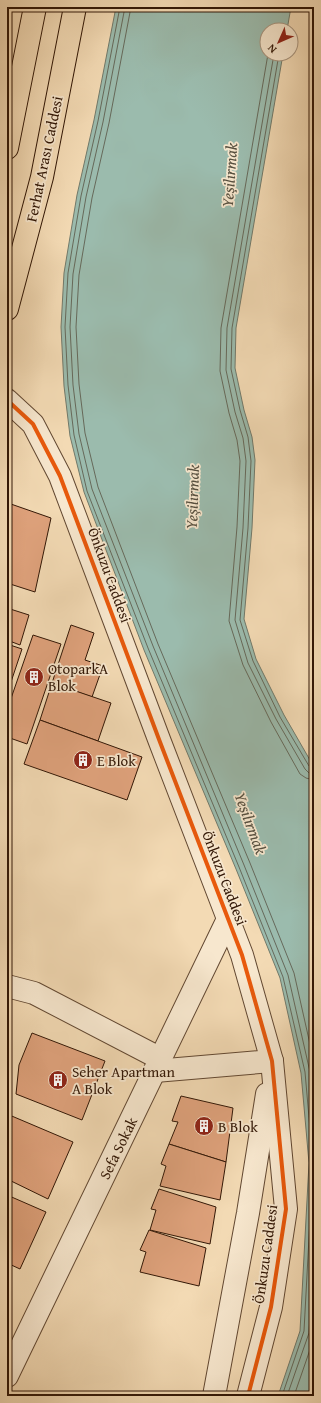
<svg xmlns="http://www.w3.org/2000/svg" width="321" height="1403" font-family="'Gentium Book Plus',serif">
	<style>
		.water { fill: #9bbbad; stroke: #71796a }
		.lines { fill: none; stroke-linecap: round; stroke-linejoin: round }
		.shore { stroke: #66695a; stroke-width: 1 }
		.building { fill: #dfa27c; stroke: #321706 }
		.minor-casing { stroke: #624832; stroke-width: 24 }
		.major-casing { stroke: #321706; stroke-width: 24 }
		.minor { stroke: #f7e7ce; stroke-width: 22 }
		.major { stroke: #f3dab4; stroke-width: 22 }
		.cycleway-casing { stroke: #f7e7ce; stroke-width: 6 }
		.cycleway { stroke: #e8590c; stroke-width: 4 }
		.labels { text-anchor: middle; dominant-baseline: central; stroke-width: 3.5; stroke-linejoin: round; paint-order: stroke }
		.street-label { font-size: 15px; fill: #321706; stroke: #f7e7ce }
		.poi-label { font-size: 15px; fill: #321706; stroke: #f7e7ce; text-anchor: start }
		.water-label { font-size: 16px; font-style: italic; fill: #575040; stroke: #f7e7ce }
	</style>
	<rect width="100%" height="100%" fill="#f3dab4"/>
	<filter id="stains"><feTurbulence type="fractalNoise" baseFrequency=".005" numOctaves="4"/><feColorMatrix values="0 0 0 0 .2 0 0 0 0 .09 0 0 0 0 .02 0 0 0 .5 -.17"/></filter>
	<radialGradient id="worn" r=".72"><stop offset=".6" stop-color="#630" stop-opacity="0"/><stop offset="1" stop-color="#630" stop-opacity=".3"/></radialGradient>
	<polygon class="water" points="116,7 291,7 287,30 267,30 267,54 283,54 236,328 235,368 244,410 252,437 255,460 252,528 244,619 256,659 284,715 314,767 314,1396 278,1396 300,1331 309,1163 301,1073 280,978 236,869 144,650 84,492 70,436 64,386 61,327 64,273 77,195 94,120"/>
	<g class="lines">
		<g class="shore">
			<polyline points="120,7 98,121 81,196 68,273 65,327 68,385 74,435 87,491 148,648 239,867 283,977 305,1072 313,1163 304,1331 282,1396"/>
			<polyline points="125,7 103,122 86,197 73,274 70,327 73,385 79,434 92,489 153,646 244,865 288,975 310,1072 314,1117"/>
			<polyline points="131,7 109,123 92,198 79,275 76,327 79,384 85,433 98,487 158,644 250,863 294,973 314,1062"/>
			<polyline points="268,54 221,328 220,371 229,413 237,440 240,461 237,527 229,621 243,665 271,722 300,774 306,778 314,780"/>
			<polyline points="274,54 227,328 226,370 235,412 243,438 246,461 243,528 235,620 248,663 276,719 305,769 309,773 314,774"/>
			<polyline points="279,54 232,328 231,369 240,410 248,437 251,461 248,528 240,620 253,661 280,717 309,766 314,769"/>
			<polyline points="287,1396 309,1333 314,1245"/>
			<polyline points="294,1396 314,1338"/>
		</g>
	</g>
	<g class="building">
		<polygon points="8,503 51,518 35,592 7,583"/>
		<polygon points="7,608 29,615 20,645 7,640"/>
		<polygon points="71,625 94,633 85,660 103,666 92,697 52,683"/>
		<polygon points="33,635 61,644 27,744 7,737 7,710"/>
		<polygon points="7,644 22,649 8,691 7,691"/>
		<polygon points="52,683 111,703 98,741 40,720"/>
		<polygon points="40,720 142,757 127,800 24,764"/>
		<polygon points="32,1033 105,1061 82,1120 16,1094 19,1065"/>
		<polygon points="181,1096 233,1108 226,1162 169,1144 178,1122 172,1121"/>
		<polygon points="7,1114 73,1142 48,1199 7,1179"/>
		<polygon points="169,1144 226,1162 220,1200 160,1186 166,1166 161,1164"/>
		<polygon points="159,1189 216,1207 210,1244 150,1230 156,1210 151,1209"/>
		<polygon points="7,1195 46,1212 20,1269 7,1263"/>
		<polygon points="149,1230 206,1248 199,1286 140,1272 146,1252 140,1250"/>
	</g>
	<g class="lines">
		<g class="minor-casing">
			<g id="minor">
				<polyline points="7,400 33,424 60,476 160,742 242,955 272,1061 286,1209 271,1307 248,1396"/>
				<polyline points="7,986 34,993 161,1059"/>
				<polyline points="155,1071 272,1061"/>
				<polyline points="7,1376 228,919"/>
				<polyline points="214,1396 248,1213 267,1094"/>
			</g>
		</g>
		<g class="major-casing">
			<g id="major">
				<polyline points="7,148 35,7"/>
				<polyline points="7,309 42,177 75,7"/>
			</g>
		</g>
		<use href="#minor" class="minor"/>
		<use href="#major" class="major"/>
		<g class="cycleway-casing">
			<polyline id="cycleway" points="7,400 33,424 60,476 160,742 242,955 272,1061 286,1209 271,1307 248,1396"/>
		</g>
		<use href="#cycleway" class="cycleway"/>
	</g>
	<defs>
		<g id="building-disc" transform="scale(1)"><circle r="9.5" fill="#8f2418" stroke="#f7e7ce"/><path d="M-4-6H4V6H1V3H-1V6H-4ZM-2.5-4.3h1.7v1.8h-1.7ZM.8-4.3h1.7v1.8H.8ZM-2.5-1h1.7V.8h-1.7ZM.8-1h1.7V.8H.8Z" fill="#fff"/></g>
	</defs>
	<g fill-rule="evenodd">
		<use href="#building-disc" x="34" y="677"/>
		<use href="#building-disc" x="83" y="760"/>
		<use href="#building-disc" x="58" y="1080"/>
		<use href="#building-disc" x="204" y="1126"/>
	</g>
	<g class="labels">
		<g class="street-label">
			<text transform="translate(44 159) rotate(-78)">Ferhat Arası Caddesi</text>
			<text transform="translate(110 575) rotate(70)">Önkuzu Caddesi</text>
			<text transform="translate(225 878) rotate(69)">Önkuzu Caddesi</text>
			<text transform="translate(118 1148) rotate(-64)">Sefa Sokak</text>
			<text transform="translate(265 1254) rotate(-82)">Önkuzu Caddesi</text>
		</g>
		<g class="poi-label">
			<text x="48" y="668">OtoparkA<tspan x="48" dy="17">Blok</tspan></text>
			<text x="97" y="760">E Blok</text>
			<text x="72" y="1071">Seher Apartman<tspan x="72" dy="17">A Blok</tspan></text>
			<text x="218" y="1126">B Blok</text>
		</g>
		<g class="water-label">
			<text transform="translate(229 175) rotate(-86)">Yeşilırmak</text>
			<text transform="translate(192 497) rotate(-88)">Yeşilırmak</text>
			<text transform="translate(251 823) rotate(70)">Yeşilırmak</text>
		</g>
	</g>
	<rect width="321" height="1403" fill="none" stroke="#f3dab4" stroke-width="24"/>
	<rect x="8" y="8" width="305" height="1387" fill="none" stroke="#321706" stroke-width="2"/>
	<rect x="12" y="12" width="297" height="1379" fill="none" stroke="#321706"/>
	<g transform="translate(279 42) rotate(225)"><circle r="19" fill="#f7e7ce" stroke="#a8947e"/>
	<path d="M0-3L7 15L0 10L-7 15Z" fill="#8f2418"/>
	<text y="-6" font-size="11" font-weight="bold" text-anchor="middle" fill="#321706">N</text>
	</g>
	<rect width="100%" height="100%" filter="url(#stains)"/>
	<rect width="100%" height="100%" fill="url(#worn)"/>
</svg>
